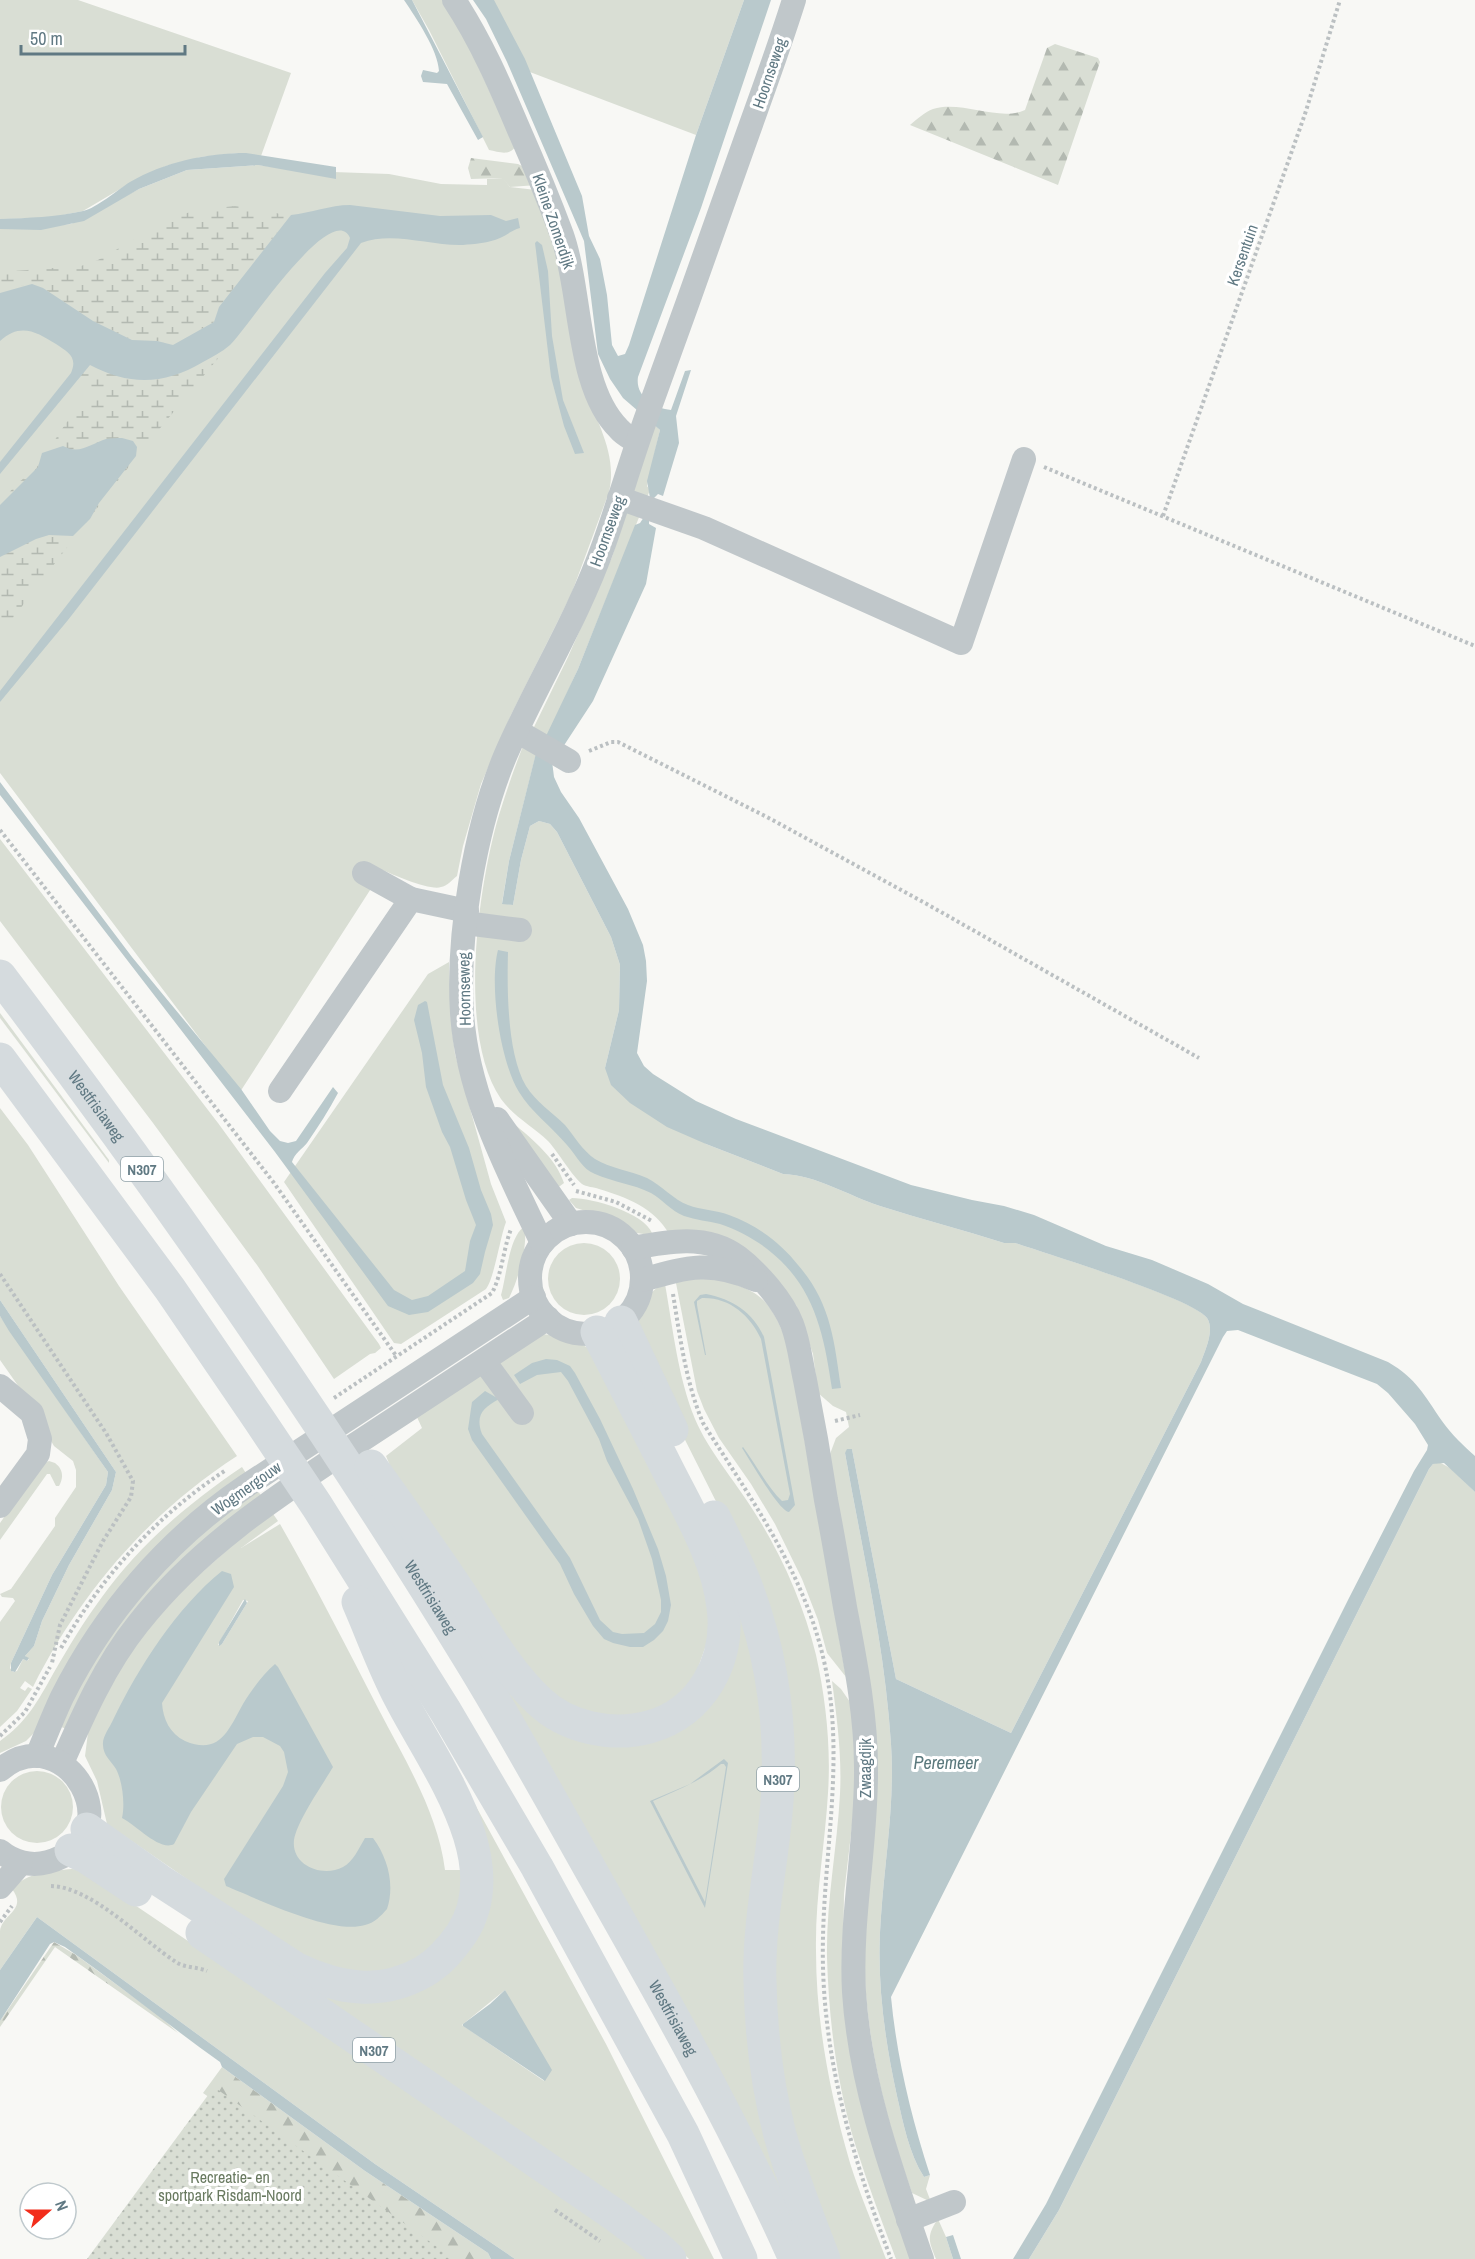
<svg xmlns="http://www.w3.org/2000/svg" width="1475" height="2259" font-family="'Archivo Narrow',sans-serif">
	<style>
		.green { fill: #d9ded4; fill-rule: evenodd }
		.forest { fill: url(#forest-firs) }
		.wetland { fill: url(#wetland-marsh) }
		.park { fill: url(#park-dots) }
		.water { fill: #b9c9cc; fill-rule: evenodd }
		.lines { fill: none; stroke-linecap: round; stroke-linejoin: round }
		.path { stroke: #bbc0c2; stroke-width: 4; stroke-dasharray: 3 3; stroke-linecap: butt }
		.minor { stroke: #c0c7ca; stroke-width: 24 }
		.highway { stroke: #d5dbde; stroke-width: 33 }
		.labels { text-anchor: middle; dominant-baseline: central; stroke-width: 6; stroke-linejoin: round; paint-order: stroke }
		.shield { fill: #fff; stroke: #90a1a8; stroke-width: 1.5 }
		.shield-label { font-size: 15px; font-weight: bold; fill: #607983 }
		.street-label { font-size: 16px; fill: #607983; stroke: #fff }
		.park-label { font-size: 16px; fill: #697a60; stroke: #fff }
		.water-label { font-size: 18px; font-style: italic; fill: #5b797d; stroke: #fff }
	</style>
	<defs>
		<pattern id="forest-firs" width="22" height="20" patternUnits="userSpaceOnUse" patternTransform="scale(1.5)"><rect width="22" height="20" fill="#d9ded4"/><path d="M5 1l3.5 6h-7zM16 11l3.5 6h-7z" fill="#b3b9b1"/></pattern>
		<pattern id="wetland-marsh" width="20" height="14" patternUnits="userSpaceOnUse" patternTransform="scale(1.5)"><rect width="20" height="14" fill="#d9ded4"/><path d="M1 5h8M5 5V1M11 12h8M15 12V8" fill="none" stroke="#b3b9b1"/></pattern>
		<pattern id="park-dots" width="8" height="8" patternUnits="userSpaceOnUse" patternTransform="scale(1.5)"><rect width="8" height="8" fill="#d9ded4"/><path d="M2 2h.1M6 6h.1" fill="none" stroke="#b3b9b1" stroke-width="1.8" stroke-linecap="round"/></pattern>
	</defs>
	<rect width="100%" height="100%" fill="#f8f8f5"/>
	<g class="green">
		<polygon points="0,0 78,0 291,73 261,156 239,153 201,157 166,166 132,182 83,211 48,218 0,219"/>
		<path d="M412,0H448L515,147C509,156 499,152 489,150L429,30Z"/>
		<polygon points="477,0 744,0 696,135 514,66"/>
		<path d="M258,165L306,171L389,174L441,184L487,185V179L503,178L510,187L536,190C542,204 549,218 553,233C567,283 573,336 586,386C595,423 618,452 609,492L571,595L511,715L481,784L463,846L457,876C452,880 447,886 441,887C431,891 393,875 383,870L240,1092L0,773V229L71,224L139,189L187,170Z"/>
		<polygon points="655,425 660,430 647,486 650,490 578,669 546,739 537,734 534,727 568,657 612,557"/>
		<path d="M523,746L536,754L509,861L502,903L513,905L521,860L530,826L539,821L550,824L557,832L611,937L620,965L619,1010L605,1068L706,1144L783,1174C816,1175 849,1196 880,1206C921,1219 963,1230 1004,1243H1015C1047,1254 1193,1298 1207,1318C1215,1330 1205,1350 1201,1362L1011,1733L896,1679L852,1449L845,1453C862,1550 885,1646 891,1744C895,1801 885,1859 881,1916C876,1976 884,2037 897,2096C903,2122 909,2154 924,2177L930,2175L926,2189L931,2202L912,2193C884,2115 865,2036 864,1953C864,1927 870,1901 869,1876C858,1735 843,1595 830,1454L836,1438L849,1427L846,1412L833,1406L818,1393L813,1354L796,1305L669,1234C655,1208 626,1197 599,1189C594,1187 586,1187 582,1184C572,1176 559,1153 548,1141C534,1127 513,1116 501,1099C457,1035 478,886 499,815C506,792 514,769 523,746Z"/>
		<polygon points="0,839 218,1123 379,1344 381,1348 375,1353 370,1354 334,1379 257,1265 153,1123 0,921"/>
		<path d="M449,962L451,1021L455,1054L491,1184L506,1222C500,1238 494,1279 486,1289L401,1344L394,1343L284,1182L428,974Z"/>
		<polygon points="0,1013 109,1160 109,1163 0,1018"/>
		<path d="M0,1108L28,1145L119,1286L237,1456C149,1513 80,1593 33,1687L25,1681L20,1688L25,1691L28,1687L32,1689L17,1711L0,1727V1622L15,1601L13,1598L2,1597L0,1594L11,1589L55,1526V1518L76,1487V1470L73,1461L54,1446L19,1387L0,1360V1316L108,1472L106,1485L52,1575L11,1663L10,1668L13,1672L17,1671L23,1659L27,1661L29,1659L25,1656L34,1646L42,1621L69,1565L112,1490L116,1472L0,1300Z"/>
		<path d="M513,1123C532,1139 556,1158 564,1183L556,1189Z"/>
		<path d="M572,1198C593,1198 644,1213 652,1233L650,1235L630,1232L612,1219L576,1208L569,1200Z"/>
		<path d="M524,1227C529,1244 517,1283 509,1298L503,1300L501,1295C506,1279 509,1236 524,1227Z"/>
		<circle cx="584" cy="1279" r="36"/>
		<path d="M705,1274C757,1292 767,1290 788,1345L846,1677L827,1653L818,1620L802,1579L775,1524L751,1484L719,1438L704,1409L697,1391L675,1278Z"/>
		<path d="M665,1284C673,1329 678,1377 695,1419C708,1450 735,1481 753,1510C781,1553 804,1605 816,1655C826,1700 831,1747 828,1793C825,1845 815,1898 816,1951C816,2023 830,2094 850,2163C860,2195 874,2227 886,2259H831L804,2187L769,2028L782,1830L744,1557L673,1416L637,1324C641,1309 648,1289 665,1284Z"/>
		<path d="M541,1334C561,1335 578,1342 596,1352L690,1531L715,1620L689,1693L631,1723L554,1703L401,1492L386,1456L422,1428L416,1415Z"/>
		<path d="M49,1461L55,1463C63,1469 64,1477 59,1486H56L50,1474H47L0,1540V1523L42,1464Z"/>
		<polygon points="1439,1462 1450,1468 1475,1492 1475,2259 1029,2259 1059,2210 1429,1469 1433,1464"/>
		<path d="M242,1467L249,1478L211,1504L34,1733L26,1741L0,1753V1741C26,1723 38,1701 53,1674C68,1648 84,1621 102,1597C140,1544 189,1503 242,1467Z"/>
		<polygon points="256,1489 264,1499 235,1519 70,1730 58,1726 97,1650 167,1561"/>
		<path d="M271,1511L278,1521L241,1548L280,1524C315,1585 347,1648 379,1710C405,1760 438,1813 445,1870H467L452,1932L398,1975L319,1970L107,1824L97,1781L85,1756L89,1725L94,1710L154,1615ZM243,1600L248,1601L247,1603L222,1644L218,1645Z"/>
		<polygon points="723,1545 770,1704 755,1930 813,2250 488,1658 560,1726 701,1706"/>
		<path d="M832,1681L841,1689L852,1705L854,1723V1808L844,1894L843,1959L913,2259H896C882,2222 868,2185 856,2147C837,2086 829,2022 827,1958C826,1903 837,1849 840,1794C842,1756 837,1719 832,1681Z"/>
		<path d="M414,1693L606,2044L714,2259H689L661,2232L108,1851L370,1996L479,1916ZM505,1990L544,2081L462,2025Z"/>
		<circle cx="37" cy="1807" r="36"/>
		<path d="M72,1869L83,1870L550,2186L648,2259H515L375,2164L37,1917L0,1970C0,1957 0,1943 0,1931C2,1914 28,1910 12,1889C27,1872 51,1871 72,1869Z"/>
		<path d="M938,2219L946,2237L953,2259H936C929,2241 926,2236 938,2219Z"/>
	</g>
	<g class="forest">
		<path d="M1055,44L1098,58L1100,62L1058,185L910,125C916,120 925,112 933,109C962,100 999,122 1025,110L1047,48Z"/>
		<polygon points="471,158 518,164 530,170 537,185 510,187 502,178 471,179 468,168"/>
		<polygon points="54,1942 76,1955 161,2017 178,2033 55,1947 0,2027 0,2021"/>
		<polygon points="222,2067 365,2171 488,2253 491,2259 435,2259 345,2192 203,2093"/>
	</g>
	<g class="wetland">
		<polygon points="235,206 271,211 282,215 291,215 219,307 214,322 173,345 157,341 132,340 93,321 43,288 22,285 0,293 0,272 81,266 98,260 174,217 197,210"/>
		<polygon points="225,350 137,456 0,635 0,502 19,482 35,470 70,417 88,403 91,398 90,384 84,378 77,380 90,365 119,376 190,370"/>
	</g>
	<polygon class="park" points="214,2087 454,2259 87,2259"/>
	<g class="water">
		<path d="M404,0H412L483,137L478,140L447,84L423,82L421,76L423,70L437,73L439,71C438,50 416,18 404,0Z"/>
		<path d="M473,0H494L525,59L582,196L589,236L600,259L607,295L612,345L618,356L625,354L629,345L696,135L744,0H771L701,208L638,377C635,396 654,408 671,410L685,371L691,370L676,416L679,443L663,496L658,494L653,499L650,498L647,481L660,430L623,398L610,379L598,354L584,241L507,62L486,19Z"/>
		<path d="M246,153L336,167V179L258,165L187,170L139,189L84,221L41,230L0,229V219C29,218 55,217 83,211C97,208 117,190 130,182C164,162 207,153 246,153Z"/>
		<path d="M350,205L440,216L491,215L506,221L518,218L520,228C512,230 507,235 500,238C489,243 474,244 463,245C429,246 393,231 361,243L68,620L0,702V691L325,273L347,248L350,238C332,198 244,333 230,345C222,352 212,357 203,362C164,385 130,386 90,365L0,474V462L71,373C78,357 68,352 56,344C37,332 20,322 0,341V293L32,284L43,288L93,321L132,340L157,341L173,345L214,322L219,307L291,215C311,213 330,205 350,205Z"/>
		<polygon points="537,241 542,245 548,271 552,336 563,400 584,453 575,454 564,426 551,377 536,251 535,243"/>
		<path d="M122,438L133,441L137,447L136,456L99,503L90,519L73,536L49,535L36,539L0,557V505L38,467L42,453L63,446C80,455 90,444 106,439C111,438 117,438 122,438Z"/>
		<polygon points="644,517 649,518 649,524 656,528 646,584 593,701 561,750 546,739 547,734 578,669 635,525 640,523"/>
		<path d="M536,753L552,761L554,777L561,792L579,818L628,909L643,945L646,961L647,981L637,1053L644,1066L653,1074L696,1101L736,1119L911,1185L972,1200L1004,1206L1034,1215L1106,1246L1152,1260L1208,1284L1243,1304L1388,1362C1417,1379 1424,1395 1442,1421C1451,1434 1464,1446 1475,1456V1492L1444,1463L1433,1464L1429,1469L1059,2210L1029,2259H1013L1046,2204L1349,1598L1414,1471L1427,1450L1428,1445L1415,1424L1388,1393L1377,1384L1238,1330L1227,1331L1223,1337L891,1997C897,2059 911,2116 930,2175L924,2177C909,2154 903,2122 897,2096C884,2037 876,1976 881,1916C885,1859 895,1801 891,1744C885,1646 862,1550 845,1453L847,1449H852L896,1679L1011,1733L1201,1362C1205,1350 1215,1330 1207,1318C1192,1298 1047,1254 1015,1243H1004C963,1230 921,1219 880,1206C849,1196 816,1175 783,1174L706,1144L667,1127L630,1103L611,1085L605,1068L619,1010L620,965L611,937L557,832L550,824L539,821L530,826L521,860L513,905L502,904L509,861Z"/>
		<path d="M0,782L132,957L241,1089L270,1131L280,1141L288,1143L296,1141L333,1087L338,1093C329,1110 318,1127 307,1143C302,1149 294,1154 292,1162L394,1290L412,1300L428,1296L465,1271L470,1241L476,1225L466,1200L450,1147L442,1132L426,1087L422,1053L414,1020L418,1005L425,1001L427,1002L443,1085L469,1148L481,1190L491,1214L493,1225L485,1252L480,1274L473,1283L428,1312L409,1315L388,1306L275,1152L0,795Z"/>
		<path d="M498,950L508,952C507,989 507,1054 526,1086C536,1102 552,1112 565,1125C574,1136 583,1151 595,1159C609,1168 631,1171 647,1178C661,1185 674,1200 688,1205C701,1210 716,1210 729,1215C755,1224 781,1243 798,1265C831,1303 834,1340 841,1388L832,1389C825,1342 817,1296 781,1261C765,1245 742,1231 720,1224C708,1221 696,1220 684,1216C671,1211 663,1200 651,1193C633,1184 613,1182 595,1174C582,1169 577,1156 567,1145C552,1127 531,1112 519,1092C500,1061 489,985 498,950Z"/>
		<path d="M706,1294C732,1299 753,1312 764,1337L795,1505L789,1512C779,1511 750,1460 742,1448L743,1447C755,1463 768,1488 782,1501L788,1500L790,1494L761,1339C750,1315 729,1297 702,1298L697,1301V1305L706,1355H705L694,1302L700,1295Z"/>
		<polygon points="0,1300 116,1472 112,1490 69,1565 42,1621 34,1646 25,1656 29,1658 27,1661 23,1659 15,1672 11,1671 11,1663 52,1575 106,1485 108,1472 9,1331 0,1316"/>
		<path d="M546,1359L557,1360L570,1366L575,1373L600,1419L633,1489L658,1549L666,1576L671,1605L668,1621L663,1631L654,1640L643,1647H630L613,1643L604,1639L593,1626L574,1594L560,1564L472,1440L468,1429L472,1402L485,1391L499,1399C483,1408 475,1415 482,1434L570,1558L600,1620L613,1632L622,1634L644,1633L655,1624L661,1612V1600L652,1559L638,1519L607,1461L599,1439L568,1381L561,1372L537,1375L520,1384L514,1375L532,1363Z"/>
		<path d="M222,1571L231,1574L234,1587L162,1703C163,1719 170,1734 185,1741C220,1756 229,1729 243,1704C251,1691 263,1674 275,1664L278,1667L333,1767C323,1784 297,1821 294,1840C291,1866 323,1878 343,1867C353,1862 359,1848 365,1838H373C388,1858 395,1885 387,1909C381,1916 374,1923 365,1925C332,1935 258,1899 226,1886L224,1879L283,1786L288,1772L284,1752L280,1746L263,1737H253L237,1744L191,1812L174,1844C160,1852 135,1824 122,1818C125,1806 123,1782 116,1769C111,1761 103,1755 103,1745C102,1737 110,1727 113,1720C138,1668 177,1607 222,1571Z"/>
		<polygon points="245,1599 247,1603 222,1644 219,1646 219,1642"/>
		<path d="M724,1759L728,1763L705,1908L650,1801L690,1784ZM721,1764H724L726,1767L705,1902L653,1801C677,1790 700,1782 721,1764Z"/>
		<path d="M37,1917L375,2164L515,2259H491L488,2253L365,2171L222,2067L220,2062C168,2025 118,1984 65,1947L54,1942L50,1944L0,2021V1970Z"/>
		<polygon points="505,1990 552,2070 545,2081 463,2026 463,2024 490,2004"/>
		<polygon points="953,2235 961,2259 953,2259 946,2237"/>
	</g>
	<g class="lines">
		<g class="path">
			<polyline points="1044,467 1475,646"/>
			<polyline points="1163,516 1305,114 1340,0"/>
			<polyline points="589,751 611,742 618,742 767,817 925,903 1199,1058"/>
			<polyline points="0,830 274,1183 397,1357"/>
			<polyline points="552,1154 574,1185"/>
			<polyline points="576,1191 616,1202 652,1221"/>
			<polyline points="0,1274 106,1433 133,1481 131,1497 103,1541 60,1625 52,1663"/>
			<path d="M673,1294C680,1337 686,1383 703,1423C751,1499 804,1572 824,1661C845,1754 825,1844 823,1937C820,2050 851,2154 891,2259"/>
			<path d="M334,1398L492,1293C502,1274 503,1250 511,1229"/>
			<polyline points="835,1421 860,1415"/>
			<path d="M61,1648C101,1577 157,1515 226,1470"/>
			<polyline points="0,1736 25,1712 50,1667"/>
			<path d="M51,1886C92,1887 142,1940 176,1962C185,1968 198,1967 207,1971"/>
			<polyline points="0,1922 12,1906"/>
			<polyline points="555,2210 600,2241"/>
		</g>
		<g class="minor">
			<path d="M454,0C481,41 500,85 519,130C534,164 549,200 562,235C582,292 576,387 619,429C624,435 631,438 637,442"/>
			<polyline points="619,498 704,528 961,643 1024,459"/>
			<polyline points="517,731 569,761"/>
			<polyline points="364,873 411,899"/>
			<polyline points="465,923 520,930"/>
			<polyline points="280,1091 411,899 467,911"/>
			<polyline points="497,1119 571,1224"/>
			<circle cx="586" cy="1278" r="56"/>
			<path d="M542,1243C508,1171 467,1095 462,1013C457,934 475,827 506,754C537,683 578,618 604,544C619,502 631,460 646,418C679,327 712,235 744,144C761,96 779,48 794,0"/>
			<path d="M633,1248C669,1241 707,1234 738,1257C758,1272 783,1301 792,1324C799,1342 801,1362 805,1380C813,1420 820,1460 826,1500C833,1536 839,1572 845,1607C855,1660 866,1714 866,1767C867,1842 850,1916 854,1992C860,2085 892,2172 922,2259"/>
			<path d="M642,1280C688,1267 710,1260 756,1280"/>
			<polyline points="484,1361 522,1413"/>
			<polyline points="0,1386 32,1413 40,1439 38,1454 0,1506"/>
			<path d="M37,1756C45,1737 53,1716 62,1697C104,1613 168,1539 246,1486L534,1297"/>
			<path d="M62,1763C83,1715 105,1665 138,1624C199,1546 280,1494 362,1440C424,1400 486,1359 548,1318"/>
			<path d="M0,1770C66,1715 136,1837 48,1862C31,1867 13,1862 0,1851"/>
			<polyline points="0,1887 21,1863"/>
			<polyline points="908,2220 954,2202"/>
		</g>
		<g class="highway">
			<path id="s1" d="M0,976C168,1198 328,1427 473,1665C515,1734 554,1805 594,1876C665,2001 736,2127 795,2259"/>
			<polyline points="0,1059 170,1289 260,1421 317,1506 446,1712 537,1867 683,2134 741,2259"/>
			<polyline points="621,1322 672,1430"/>
			<path d="M371,1466C399,1505 427,1544 454,1584C481,1624 504,1668 539,1701C567,1728 613,1737 649,1727C702,1713 730,1660 723,1607C718,1561 691,1515 670,1474C646,1426 621,1379 597,1332"/>
			<path d="M714,1517C726,1541 739,1566 748,1591C773,1659 782,1730 777,1801C773,1861 758,1921 760,1982C761,2033 767,2085 780,2135C792,2177 808,2218 824,2259"/>
			<path d="M87,1829L159,1880L297,1969C339,1989 381,1996 423,1972C440,1962 451,1949 462,1933C509,1860 433,1763 400,1698C384,1668 372,1634 358,1602"/>
			<polyline points="71,1850 86,1857 136,1890"/>
			<polyline points="202,1933 612,2213 655,2245 670,2259"/>
		</g>
	</g>
	<g class="labels">
		<g class="shield">
			<rect x="121" y="1157" width="42" height="24" rx="4.5"/>
			<rect x="757" y="1767" width="42" height="24" rx="4.5"/>
			<rect x="353" y="2038" width="42" height="24" rx="4.5"/>
		</g>
		<g class="shield-label">
			<text x="142" y="1169">N307</text>
			<text x="778" y="1779">N307</text>
			<text x="374" y="2050">N307</text>
		</g>
		<g class="street-label">
			<text transform="translate(769 73) rotate(-71)">Hoornseweg</text>
			<text transform="translate(554 221) rotate(71)">Kleine Zomerdijk</text>
			<text transform="translate(1242 255) rotate(-71)">Kersentuin</text>
			<text transform="translate(607 531) rotate(-70)">Hoornseweg</text>
			<text transform="translate(464 989) rotate(-91)">Hoornseweg</text>
			<text stroke="none"><textPath href="#s1" startOffset="162">Westfrisiaweg</textPath></text>
			<text transform="translate(246 1488) rotate(-35)">Wogmergouw</text>
			<text stroke="none"><textPath href="#s1" startOffset="756">Westfrisiaweg</textPath></text>
			<text transform="translate(865 1768) rotate(-90)">Zwaagdijk</text>
			<text stroke="none"><textPath href="#s1" startOffset="1242">Westfrisiaweg</textPath></text>
		</g>
		<g class="park-label">
			<text x="230" y="2177">Recreatie- en<tspan x="230" dy="18">sportpark Risdam-Noord</tspan></text>
		</g>
		<g class="water-label">
			<text x="946" y="1762">Peremeer</text>
		</g>
	</g>
	<g transform="translate(48 2211) rotate(69)"><circle r="28" fill="#ffffff" stroke="#bfc9cd" stroke-width="1.5"/>
	<path d="M0-4.5L10 22L0 15L-10 22Z" fill="#f22d1b"/>
	<text y="-9" font-size="16" font-weight="bold" text-anchor="middle" fill="#607983">N</text>
	</g>
	<path d="M21 45v9h164v-9" fill="none" stroke="#607983" stroke-width="3"/>
	<text x="30" y="45" font-size="18" fill="#607983" stroke="#ffffff" stroke-width="4.5" paint-order="stroke">50 m</text>
</svg>
